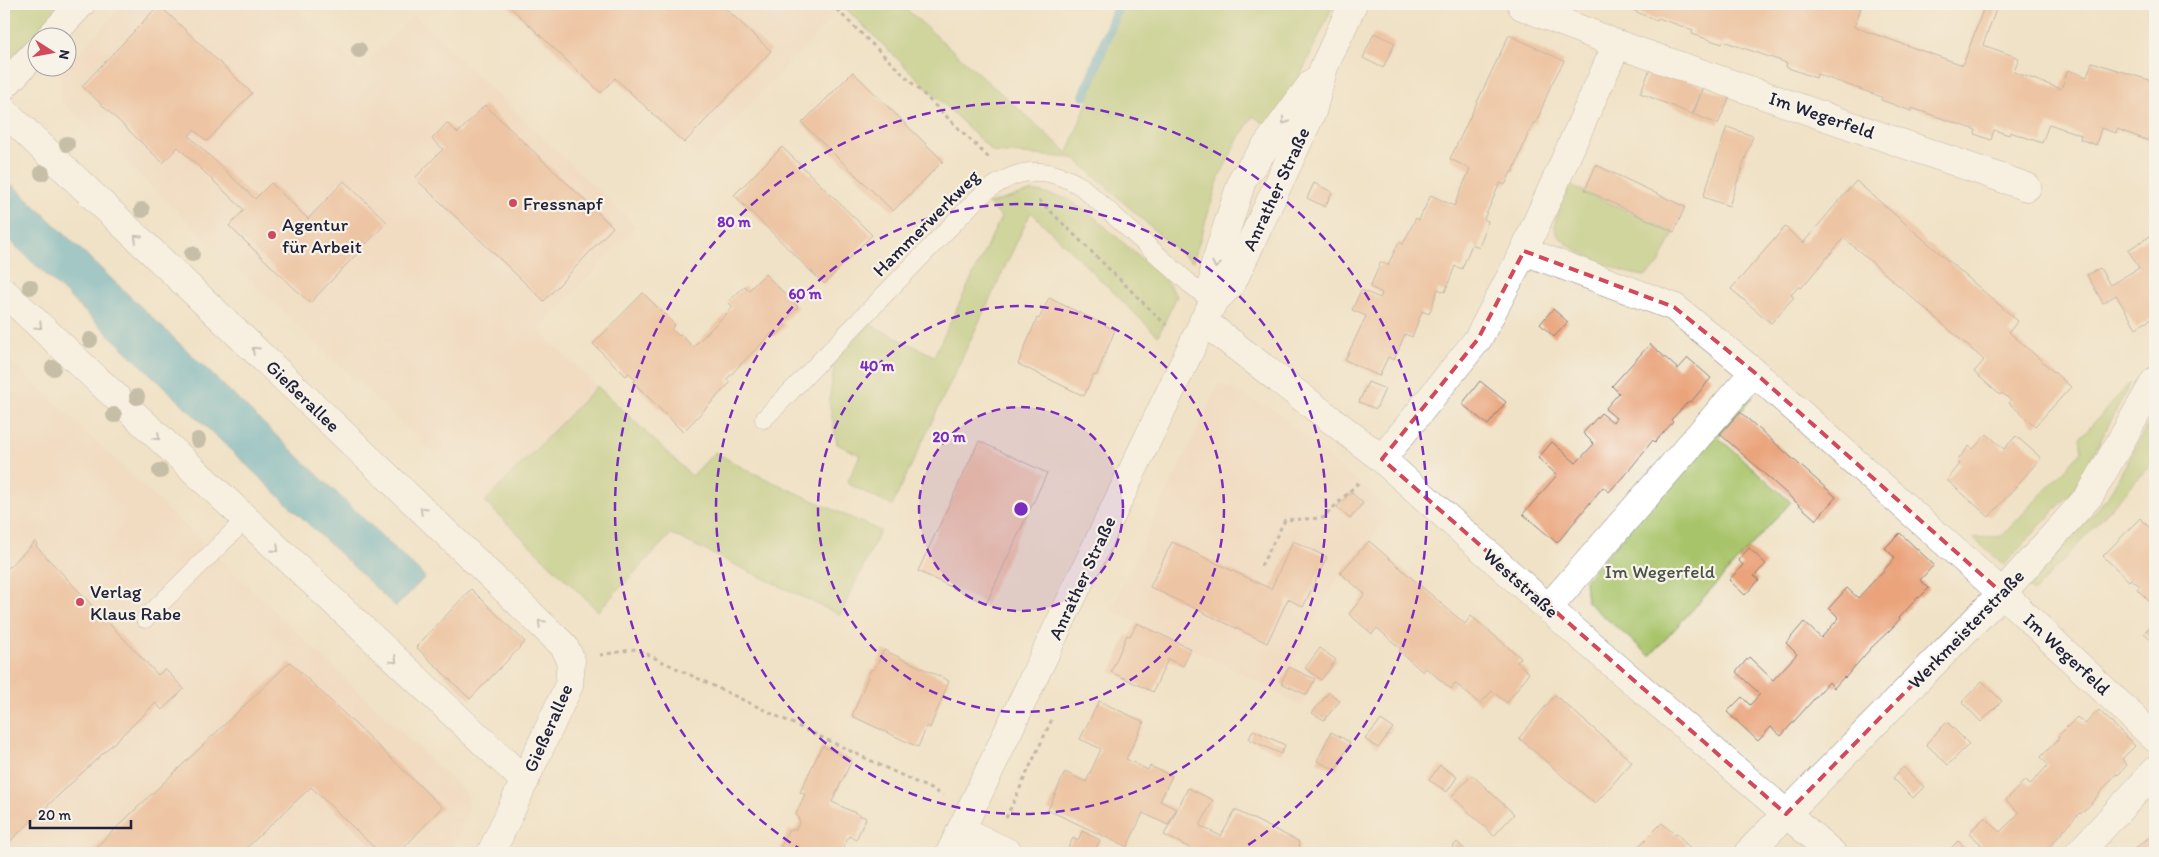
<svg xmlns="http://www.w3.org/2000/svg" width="2159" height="857" font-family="Itim,sans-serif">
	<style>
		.built { fill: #f1d5bd }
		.green { fill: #a8c46b; stroke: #657353 }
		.water { fill: #45a7c4; stroke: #346480 }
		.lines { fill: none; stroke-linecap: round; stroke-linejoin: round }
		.stream { stroke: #45a7c4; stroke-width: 10 }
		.building { fill: #eaa37a }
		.lane-casing { stroke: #898280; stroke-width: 19 }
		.street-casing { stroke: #898280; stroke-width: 29 }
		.secondary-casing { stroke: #898280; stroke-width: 29 }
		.path { stroke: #898280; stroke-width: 3; stroke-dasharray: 4 4; stroke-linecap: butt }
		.lane { stroke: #fff; stroke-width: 18 }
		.street { stroke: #fff; stroke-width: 28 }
		.secondary { stroke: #fff; stroke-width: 28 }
		.tree { fill: #959381 }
		.oneway { stroke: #9c9ca7 }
		.marked { fill: none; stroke: #d1495b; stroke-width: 4; stroke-dasharray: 10 6; stroke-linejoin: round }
		.ring { fill: none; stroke: #7b2cbf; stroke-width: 2.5; stroke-dasharray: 9 6 }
		.poi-dot { fill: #d1495b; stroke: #f7f3e8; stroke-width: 2 }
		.labels { text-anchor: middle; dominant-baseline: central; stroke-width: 4.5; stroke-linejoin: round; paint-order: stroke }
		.street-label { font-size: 19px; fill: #22223b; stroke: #f7f3e8 }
		.poi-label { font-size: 19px; fill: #22223b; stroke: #f7f3e8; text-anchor: start }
		.park-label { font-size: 19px; fill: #4a5349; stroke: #f7f3e8 }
		.centre { fill: #7b2cbf; stroke: #f7f3e8; stroke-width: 2.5 }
		.ring-label { font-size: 15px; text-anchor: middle; font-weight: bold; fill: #7b2cbf; stroke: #f7f3e8; stroke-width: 4.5; stroke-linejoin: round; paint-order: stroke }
	</style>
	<rect width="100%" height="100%" fill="#f7f3e8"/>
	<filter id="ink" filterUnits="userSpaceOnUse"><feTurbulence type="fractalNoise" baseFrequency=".02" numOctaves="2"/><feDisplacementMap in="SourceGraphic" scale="10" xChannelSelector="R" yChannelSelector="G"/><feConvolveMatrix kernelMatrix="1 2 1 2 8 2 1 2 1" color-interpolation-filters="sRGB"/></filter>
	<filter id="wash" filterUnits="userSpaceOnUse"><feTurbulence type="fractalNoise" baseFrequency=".0096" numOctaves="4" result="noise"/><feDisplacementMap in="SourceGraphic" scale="20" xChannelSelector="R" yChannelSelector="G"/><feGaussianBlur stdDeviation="1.12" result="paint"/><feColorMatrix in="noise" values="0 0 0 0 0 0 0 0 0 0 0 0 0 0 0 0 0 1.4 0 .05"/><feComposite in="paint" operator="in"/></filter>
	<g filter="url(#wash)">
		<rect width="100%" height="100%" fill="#f0e2c6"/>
		<g class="built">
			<polygon points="124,4 291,4 360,70 413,15 636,226 538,330 597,386 485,502 61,101 60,72 64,68 68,68 68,64"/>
			<polygon points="505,4 819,4 833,17 699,159 616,80 601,95"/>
			<polygon points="4,354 467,794 469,809 449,853 4,853"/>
			<polygon points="1219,383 1274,410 1393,513 1340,573 1290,666 1315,679 1302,707 1245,675 1111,610"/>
		</g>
		<g class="green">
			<polygon points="8,4 63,4 4,65 4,8"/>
			<polygon points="841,4 904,4 904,7 1068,153 1124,4 1334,4 1292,93 1268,126 1253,116 1237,141 1219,178 1193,262 1180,253 1074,158 993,152"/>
			<path d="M1571,185L1674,233L1658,266L1645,276C1639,275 1632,274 1626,272C1610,267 1557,246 1555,228C1554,214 1565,197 1571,185Z"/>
			<polygon points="1033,191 1066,198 1093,216 1164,279 1177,296 1158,336 1031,212 892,506 847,483 860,455 837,444 829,401 835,361 869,324 934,356 1001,217 988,204"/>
			<polygon points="2131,382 2077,486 2004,565 1973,538 2002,536 2082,451 2080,438"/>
			<polygon points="597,386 692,476 715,452 745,469 880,531 840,615 671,534 598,611 485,502"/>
			<polygon points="1753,397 1718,437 1791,502 1650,656 1587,602 1585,580 1738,404"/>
			<polygon points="2155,411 2155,460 2034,592 2027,586 2108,497"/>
		</g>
		<polygon class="water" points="13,185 425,577 396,607 4,235 4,194"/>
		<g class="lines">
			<polyline class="stream" points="1084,96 1119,4"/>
		</g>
		<g id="blocks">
			<g class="building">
				<polygon points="507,4 721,4 771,51 684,143 615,78 601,93"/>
				<polygon points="1619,4 1848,4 1861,8 1854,27 1963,65 1985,4 1998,4 1983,45 2019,58 2014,72 2061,89 2068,70 2087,77 2092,62 2155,82 2155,123 2149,141 2117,129 2116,133 2101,128 2096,145 2080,139 2081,135 2049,124 2042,143 2010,132 2009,135 1994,130 1991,140 1975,134 1976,130 1912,108 1911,111 1881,100 1882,97 1817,74 1816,78 1786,67 1787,63 1723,41 1722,44 1692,34 1693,30 1658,18 1657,21"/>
				<polygon points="159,5 252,93 207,141 194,130 189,136 255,199 271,183 308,219 344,181 387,222 310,303 229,226 244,210 178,147 163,163 82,86"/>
				<polygon points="1374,33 1395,43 1383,68 1363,58"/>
				<polygon points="1509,35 1564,61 1551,85 1536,123 1534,122 1528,134 1513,172 1511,172 1505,185 1500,183 1484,219 1488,221 1479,248 1472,244 1462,269 1455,266 1445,292 1438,289 1429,314 1422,311 1412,337 1405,334 1394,360 1388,357 1379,376 1345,360 1366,316 1352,310 1361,290 1380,298 1382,293 1370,287 1381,262 1388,265 1399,242 1403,244 1416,218 1419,220 1431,195 1454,206 1470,169 1450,159"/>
				<polygon points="1651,67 1703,86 1692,114 1640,93"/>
				<polygon points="853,72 943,161 893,211 802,123"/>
				<polygon points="1704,88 1730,96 1718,124 1693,114"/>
				<polygon points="485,105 613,227 544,301 415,178 443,149 432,139 447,123 458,133"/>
				<polygon points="1727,127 1753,136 1729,206 1703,197"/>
				<polygon points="782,147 872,235 824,284 734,195"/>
				<polygon points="1596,165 1685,207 1674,232 1585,190"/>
				<polygon points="1856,181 2018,321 2009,332 2071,387 2035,426 2009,403 2011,400 2002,393 2000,395 1974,372 1984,360 1844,238 1801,288 1799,286 1791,295 1794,297 1771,323 1731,289 1785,227 1803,243"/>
				<polygon points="1314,183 1332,192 1325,207 1307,198"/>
				<polygon points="2155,233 2155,317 2136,328 2116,295 2103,303 2087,275 2100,268 2110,285 2139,268 2128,250"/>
				<polygon points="765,274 798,307 783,323 786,326 775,337 772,333 739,366 727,379 730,383 683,432 633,382 636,380 629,373 626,376 593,344 643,293 675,325 671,329 679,336 680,334 693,347 733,307 728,302 745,286 749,290"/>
				<polygon points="1049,298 1115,330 1096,376 1093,375 1084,396 1018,364 1037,318 1039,319"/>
				<polygon points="1553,309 1568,322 1554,337 1540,324"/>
				<polygon points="1650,344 1678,369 1688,358 1711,378 1691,402 1689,401 1671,420 1673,422 1655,442 1653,440 1619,483 1618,482 1609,492 1603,487 1557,543 1523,514 1557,475 1538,458 1552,442 1576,463 1594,444 1583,433 1601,413 1613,422 1616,418 1605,409 1619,393 1612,386"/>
				<polygon points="1480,381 1506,402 1488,425 1462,404"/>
				<polygon points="1368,382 1385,389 1376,409 1359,402"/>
				<polygon points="1740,412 1836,497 1816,520 1720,434"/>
				<polygon points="1987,434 2004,449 2016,436 2041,458 1989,517 1947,480 1960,464 1957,461 1969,446 1973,449"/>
				<polygon points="979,441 1047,473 986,604 918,571"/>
				<polygon points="1351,492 1363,503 1350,519 1337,507"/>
				<polygon points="2140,518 2155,533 2155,607 2137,589 2140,586 2131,579 2129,581 2103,556"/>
				<polygon points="1900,533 1934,565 1920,580 1929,588 1919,598 1918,597 1899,618 1900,619 1891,629 1871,648 1845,678 1844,677 1834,688 1829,682 1781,736 1771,727 1758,741 1727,712 1742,697 1750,705 1760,694 1736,672 1749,657 1773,680 1797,654 1786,643 1804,622 1821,638 1839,618 1829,608 1847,588 1858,598 1895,558 1885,548"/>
				<polygon points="36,541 37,544 36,546 158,675 165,669 184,689 162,710 156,703 4,847 4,572"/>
				<polygon points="1293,541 1327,557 1303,607 1288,599 1267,643 1150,587 1172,542 1271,589"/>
				<polygon points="1369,541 1465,624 1471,616 1521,658 1517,662 1529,673 1507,703 1492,691 1480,704 1455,683 1451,689 1426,668 1423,672 1399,651 1401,649 1377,628 1372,634 1349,614 1365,594 1340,573"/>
				<polygon points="1749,548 1766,564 1754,576 1759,580 1745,595 1729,580 1743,565 1738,560"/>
				<polygon points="471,589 525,642 470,699 416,647"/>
				<polygon points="2155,621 2155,643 2144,633"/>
				<polygon points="1137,623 1191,649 1183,666 1168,659 1153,692 1111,672 1127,635 1130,636"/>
				<polygon points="1320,648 1336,660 1321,680 1305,668"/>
				<polygon points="884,650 949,681 930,728 927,726 918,747 852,716 871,669 874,670"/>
				<polygon points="290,662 442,807 399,853 380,853 311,787 241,853 90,853"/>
				<polygon points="1289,667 1315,679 1307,695 1281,683"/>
				<polygon points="1982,681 2002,701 1981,722 1962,702"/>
				<polygon points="1329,692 1340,701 1324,720 1312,713"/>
				<polygon points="1555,695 1632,762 1595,804 1519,738"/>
				<polygon points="1099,701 1144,722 1126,759 1148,770 1150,766 1172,776 1160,801 1176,809 1168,825 1143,813 1127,847 1048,810 1065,772 1086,782 1101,749 1080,739"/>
				<polygon points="2099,710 2135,746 2122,759 2127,765 2118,775 2116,774 2090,805 2080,814 2079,813 2044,853 1971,853 1981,844 1969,833 1985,817 2000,832 2019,813 2006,800 2025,780 2030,785 2048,765 2041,757 2059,738 2058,736 2077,717 2085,724"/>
				<polygon points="1381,720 1393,728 1378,748 1365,739"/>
				<polygon points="1947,722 1969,744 1948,765 1926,744"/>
				<polygon points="1253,730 1285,745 1281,754 1249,739"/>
				<polygon points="1331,732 1350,742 1336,770 1317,761"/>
				<polygon points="822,746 852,760 832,802 866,818 856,840 849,836 841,853 778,853 788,831 796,829 800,822 796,814 805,794 800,792"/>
				<polygon points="1440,765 1457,777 1447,792 1429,780"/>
				<polygon points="1903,767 1924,787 1913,798 1893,778"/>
				<polygon points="1472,775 1514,814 1494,836 1452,796"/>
				<polygon points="1188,788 1213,800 1200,826 1221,836 1235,810 1298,841 1300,847 1297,853 1200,853 1164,835"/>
				<polygon points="1662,823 1675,835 1677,833 1693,853 1632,853"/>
				<polygon points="1082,831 1100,840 1094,853 1080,853 1068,848 1073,838 1078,841"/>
				<polygon points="2155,833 2155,853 2129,853 2151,836"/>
				<polygon points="1958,841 1971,853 1946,853"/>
				<polygon points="1457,842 1469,853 1448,853"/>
			</g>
		</g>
	</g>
	<g filter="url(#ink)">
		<use href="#blocks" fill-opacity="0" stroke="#898280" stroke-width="1"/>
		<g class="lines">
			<g class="lane-casing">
				<g id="lane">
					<path d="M764,419L978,198C1012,169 1042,162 1082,187L1190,284L1213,302"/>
					<polyline points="145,619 245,520"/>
				</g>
			</g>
			<g class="street-casing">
				<g id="street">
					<polyline points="1522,6 1617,44"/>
					<polyline points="49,38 81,4"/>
					<polyline points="4,86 38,50"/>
					<polyline points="4,111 317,409 564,646 571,660 569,685 491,853"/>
					<polyline points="1524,251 1617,44 2027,187"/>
					<polyline points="4,292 525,781"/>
					<polyline points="1203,321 1382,459 1548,608 1832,853"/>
					<polyline points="1382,459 1478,339 1524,251 1674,307 1754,372 2002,593 2155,738"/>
					<polyline points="1548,608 1754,372"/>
					<polyline points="961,830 1009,853"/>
					<polyline points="1748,853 2002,593 2090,495 2155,381"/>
					<polyline points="2079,853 2155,771"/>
				</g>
			</g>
			<g class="secondary-casing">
				<g id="secondary">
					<polyline points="1213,302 1214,267 1243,178 1312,83"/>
					<polyline points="950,853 1213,302 1232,283 1312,112 1324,67 1353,4"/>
				</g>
			</g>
			<g class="path">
				<polyline points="831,4 990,159"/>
				<polyline points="1039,200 1166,325"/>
				<polyline points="1261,566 1285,520 1323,518 1360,481"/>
				<polyline points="600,655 636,649 943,795"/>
				<polyline points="1006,818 1053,717"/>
			</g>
			<use href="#lane" class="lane"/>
			<use href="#street" class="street"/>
			<use href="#secondary" class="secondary"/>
		</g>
		<g class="tree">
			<circle cx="359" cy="50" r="8"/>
			<circle cx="67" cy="144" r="8"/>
			<circle cx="42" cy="173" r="8"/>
			<circle cx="142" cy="210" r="8"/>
			<circle cx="192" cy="254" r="8"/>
			<circle cx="30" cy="287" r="8"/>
			<circle cx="90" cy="340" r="8"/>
			<circle cx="53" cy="368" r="8"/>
			<circle cx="137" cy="397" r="8"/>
			<circle cx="114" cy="415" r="8"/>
			<circle cx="198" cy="440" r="8"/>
			<circle cx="160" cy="471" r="8"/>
		</g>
		<defs><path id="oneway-chevron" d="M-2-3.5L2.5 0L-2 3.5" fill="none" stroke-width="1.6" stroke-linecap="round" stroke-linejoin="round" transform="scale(1.25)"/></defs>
		<g class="oneway">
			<use href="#oneway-chevron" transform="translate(1285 121) rotate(126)"/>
			<use href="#oneway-chevron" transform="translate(137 238) rotate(-137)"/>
			<use href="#oneway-chevron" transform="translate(1216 265) rotate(102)"/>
			<use href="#oneway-chevron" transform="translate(39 326) rotate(43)"/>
			<use href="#oneway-chevron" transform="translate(255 350) rotate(-137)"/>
			<use href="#oneway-chevron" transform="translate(157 437) rotate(43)"/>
			<use href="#oneway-chevron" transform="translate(423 510) rotate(-136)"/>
			<use href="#oneway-chevron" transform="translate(276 549) rotate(43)"/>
			<use href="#oneway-chevron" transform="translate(541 623) rotate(-136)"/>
			<use href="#oneway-chevron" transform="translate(394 660) rotate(43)"/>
		</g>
	</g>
	<path d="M0 0H2159V857H0ZM1524,251L1674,307L1754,372L2002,593L1786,814L1382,459L1478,339Z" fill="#f0e2c6" fill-opacity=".55" fill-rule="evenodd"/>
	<path class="marked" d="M1524,251L1674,307L1754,372L2002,593L1786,814L1382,459L1478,339Z"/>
	<circle cx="1021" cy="509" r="102" fill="#7b2cbf" fill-opacity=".12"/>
	<g class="ring">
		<circle cx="1021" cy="509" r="102"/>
		<circle cx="1021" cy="509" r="203"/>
		<circle cx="1021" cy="509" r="305"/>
		<path d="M803 851A406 406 0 1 1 1239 851"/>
	</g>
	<g class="poi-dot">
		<circle cx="513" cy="203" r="5"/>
		<circle cx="272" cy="235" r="5"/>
		<circle cx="80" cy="602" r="5"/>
	</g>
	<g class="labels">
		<g class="street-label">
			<text transform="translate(1822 115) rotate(19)">Im Wegerfeld</text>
			<text transform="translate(1276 189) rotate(-65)">Anrather Straße</text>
			<text transform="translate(926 223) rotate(-45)">Hammerwerkweg</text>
			<text transform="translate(303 396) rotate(44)">Gießerallee</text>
			<text transform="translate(1082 578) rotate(-65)">Anrather Straße</text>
			<text transform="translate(1521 583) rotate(42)">Weststraße</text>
			<text transform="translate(1966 629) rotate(-46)">Werkmeisterstraße</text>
			<text transform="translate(2067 654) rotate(43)">Im Wegerfeld</text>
			<text transform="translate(548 728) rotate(-66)">Gießerallee</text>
		</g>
		<g class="poi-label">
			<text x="523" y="203">Fressnapf</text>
			<text x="282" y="224">Agentur<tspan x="282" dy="22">für Arbeit</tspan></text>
			<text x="90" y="591">Verlag<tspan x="90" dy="22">Klaus Rabe</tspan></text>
		</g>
		<g class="park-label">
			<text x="1660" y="571">Im Wegerfeld</text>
		</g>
	</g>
	<circle cx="1021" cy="509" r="8" class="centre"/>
	<g class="ring-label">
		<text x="734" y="227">80 m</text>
		<text x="805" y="299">60 m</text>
		<text x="877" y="371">40 m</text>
		<text x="949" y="442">20 m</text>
	</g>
	<rect width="2159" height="857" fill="none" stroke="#f7f3e8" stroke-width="20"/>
	<g transform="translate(52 52) rotate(101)"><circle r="24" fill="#f7f3e8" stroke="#a29fa3"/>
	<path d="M0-4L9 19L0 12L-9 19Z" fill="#d1495b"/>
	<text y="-8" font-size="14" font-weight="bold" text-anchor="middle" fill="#22223b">N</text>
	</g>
	<path d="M30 820v8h101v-8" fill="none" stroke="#22223b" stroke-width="2.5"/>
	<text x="38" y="820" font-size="15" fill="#22223b" stroke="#f7f3e8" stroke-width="4" paint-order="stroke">20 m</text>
</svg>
